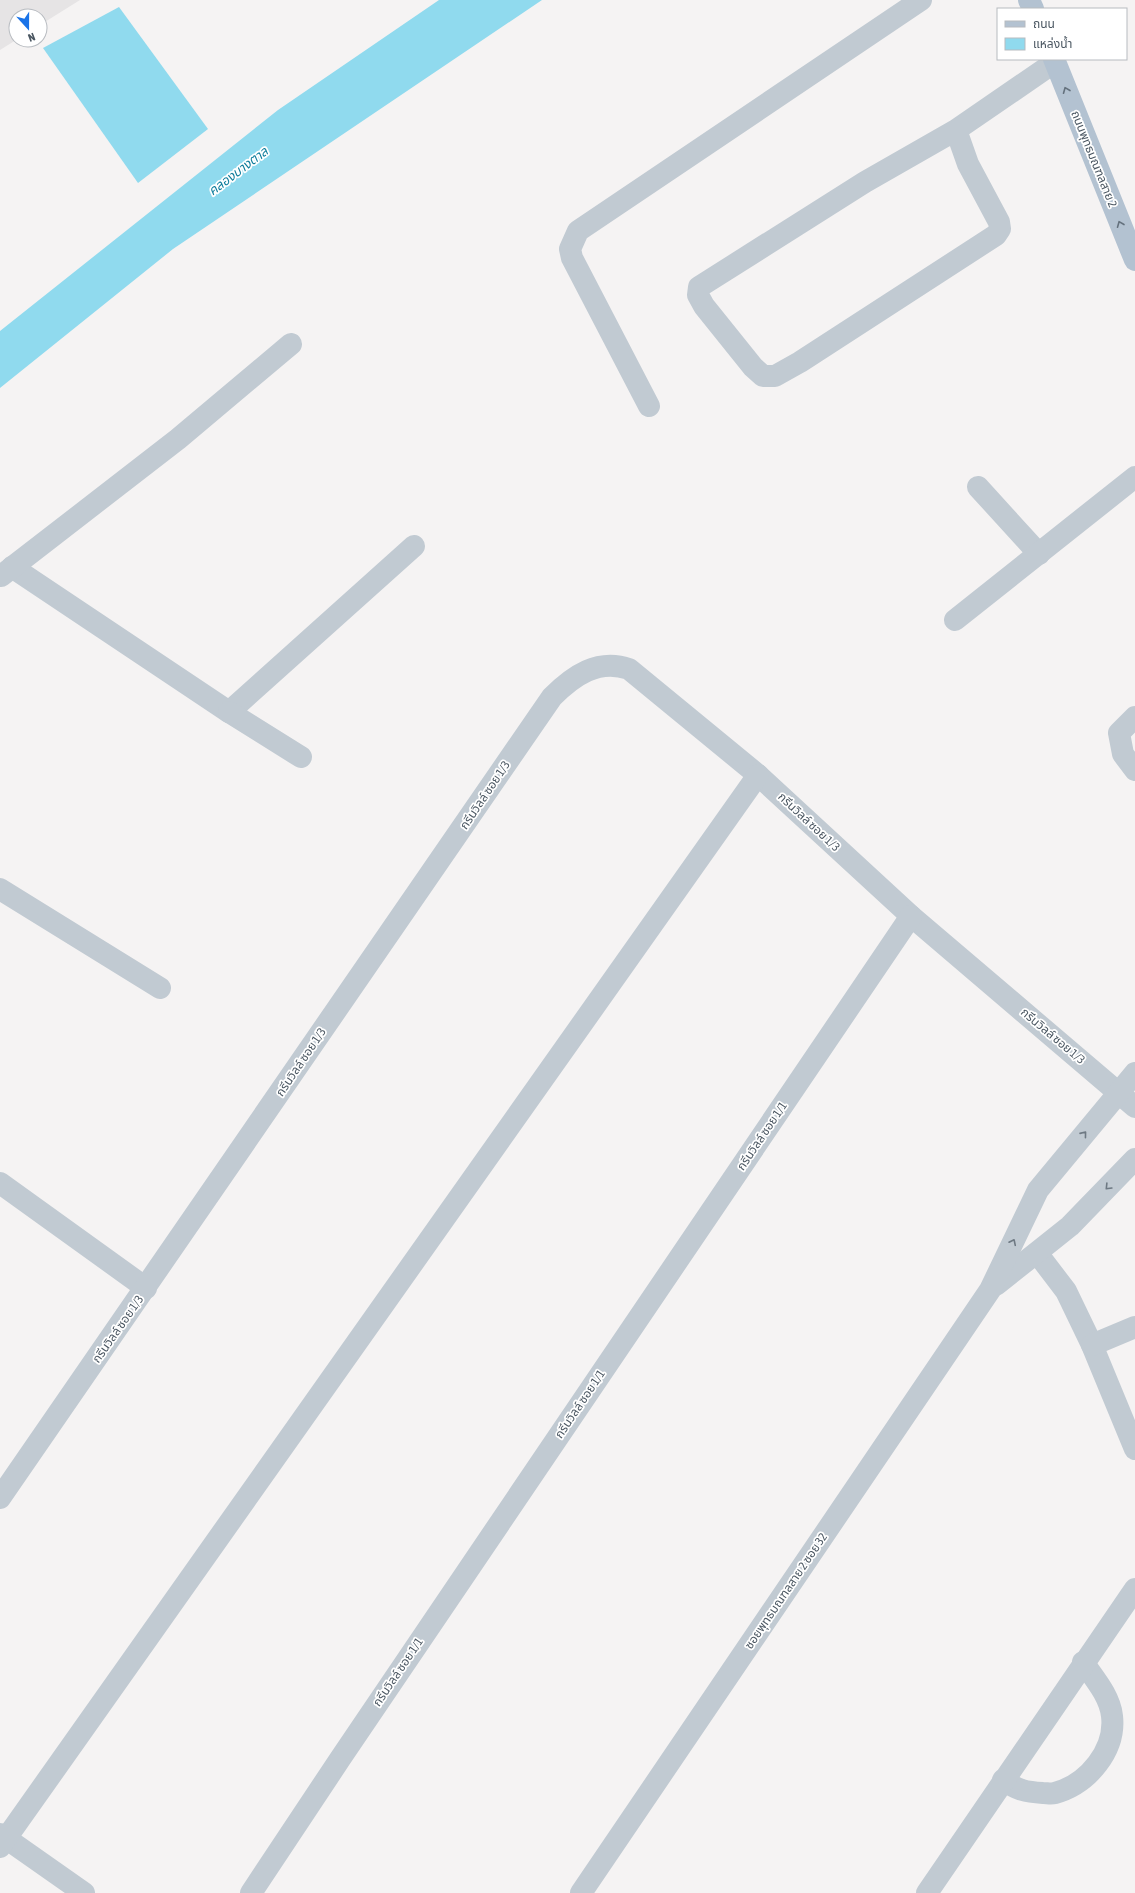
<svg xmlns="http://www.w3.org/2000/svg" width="1135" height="1893" font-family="'Asap Condensed','Noto Sans Thai',sans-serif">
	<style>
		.education { fill: #e6e4e5 }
		.water { fill: #90daee }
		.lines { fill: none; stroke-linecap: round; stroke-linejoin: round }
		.minor { stroke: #c1cad2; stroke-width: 22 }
		.major { stroke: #b3c2d1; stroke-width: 22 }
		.oneway { stroke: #64717d }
		.oneway2 { stroke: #6e7983 }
		.labels { text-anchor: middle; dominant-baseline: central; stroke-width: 3.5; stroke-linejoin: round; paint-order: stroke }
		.street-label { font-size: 12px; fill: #4a5661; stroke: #fff }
		.water-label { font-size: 13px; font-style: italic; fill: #0c7c9b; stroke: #fff }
	</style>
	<rect width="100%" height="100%" fill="#f5f3f3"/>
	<polygon class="education" points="0,0 80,0 40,25 40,16 16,16 16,40 0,50"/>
	<g class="water">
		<polygon points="439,0 542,0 173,249 0,388 0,331 278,110"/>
		<polygon points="119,7 208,129 138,183 43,48"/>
	</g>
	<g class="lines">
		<g class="minor">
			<polyline points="956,130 865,182 699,287 698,295 704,306 753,367 763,376 775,376 800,362 996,235 1000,229 999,222 968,164 956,130 1055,62"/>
			<polyline points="649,406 572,258 570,249 578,231 921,0"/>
			<polyline points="978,487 1039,554"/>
			<polyline points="12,567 229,712 414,546"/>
			<polyline points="1,576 178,439 291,344"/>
			<polyline points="955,620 1135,477"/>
			<polyline points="229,712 301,757"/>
			<polyline points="1135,717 1119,733 1123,754 1135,770"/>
			<polyline points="0,889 160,988"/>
			<polyline points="0,1183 146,1288"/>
			<polyline points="1037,1253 1066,1291 1092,1345 1135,1449"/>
			<polyline points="996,1285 1070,1226 1135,1159"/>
			<polyline points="1092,1345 1135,1327"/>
			<path d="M0,1498L552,697C573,676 598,658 629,669L758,775L911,916L1135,1107"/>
			<path d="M1003,1780C1018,1790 1025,1792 1043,1793C1047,1793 1051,1794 1055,1793C1088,1784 1116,1750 1112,1716C1110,1696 1094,1678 1083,1662"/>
			<polyline points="0,1834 84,1893"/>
			<polyline points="0,1847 758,775"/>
			<polyline points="251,1893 340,1759 911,916"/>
			<polyline points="581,1893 990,1290 1038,1190 1135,1073"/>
			<polyline points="927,1893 1135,1589"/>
		</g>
		<g class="major">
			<polyline points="1029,0 1033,9"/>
			<polyline points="1054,59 1135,260"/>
		</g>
	</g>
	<defs><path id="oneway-chevron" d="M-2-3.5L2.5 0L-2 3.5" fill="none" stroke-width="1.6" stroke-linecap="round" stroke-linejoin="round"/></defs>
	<g class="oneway">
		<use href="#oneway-chevron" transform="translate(1066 90) rotate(-112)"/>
		<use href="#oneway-chevron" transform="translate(1120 224) rotate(-112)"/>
	</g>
	<g class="oneway2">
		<use href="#oneway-chevron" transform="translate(1084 1134) rotate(-51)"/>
		<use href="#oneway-chevron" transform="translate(1108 1187) rotate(134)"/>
		<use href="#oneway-chevron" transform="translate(1013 1242) rotate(-64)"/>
	</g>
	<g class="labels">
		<g class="street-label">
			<text transform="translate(1094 159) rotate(68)">ถนนพุทธมณฑลสาย 2</text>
			<text transform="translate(485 795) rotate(-56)">กรีนวิลล์ ซอย 1/3</text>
			<text transform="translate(809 822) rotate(43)">กรีนวิลล์ ซอย 1/3</text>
			<text transform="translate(1053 1036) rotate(40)">กรีนวิลล์ ซอย 1/3</text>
			<text transform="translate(301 1062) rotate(-56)">กรีนวิลล์ ซอย 1/3</text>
			<text transform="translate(762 1136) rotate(-56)">กรีนวิลล์ ซอย 1/1</text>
			<text transform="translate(118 1329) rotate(-55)">กรีนวิลล์ ซอย 1/3</text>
			<text transform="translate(580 1404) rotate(-56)">กรีนวิลล์ ซอย 1/1</text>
			<text transform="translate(786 1591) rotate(-56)">ซอยพุทธมณฑลสาย 2 ซอย 32</text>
			<text transform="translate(398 1672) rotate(-56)">กรีนวิลล์ ซอย 1/1</text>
		</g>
		<g class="water-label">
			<text transform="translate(238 171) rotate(-37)">คลองบางตาล</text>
		</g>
	</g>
	<rect x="997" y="8" width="130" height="52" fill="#ffffff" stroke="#b7bbc0"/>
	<rect x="1005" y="21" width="20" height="6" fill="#b3c2d1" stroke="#b7bbc0"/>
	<text x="1033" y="28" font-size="12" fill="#4a5661">ถนน</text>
	<rect x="1005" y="38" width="20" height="12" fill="#90daee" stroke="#b7bbc0"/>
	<text x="1033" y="48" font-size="12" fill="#4a5661">แหล่งน้ำ</text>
	<g transform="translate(28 28) rotate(159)"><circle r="19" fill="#ffffff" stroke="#b7bbc0"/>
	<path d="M0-3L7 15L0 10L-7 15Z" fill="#1a73e8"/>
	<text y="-6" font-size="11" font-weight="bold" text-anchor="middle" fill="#4a5661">N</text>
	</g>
</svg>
